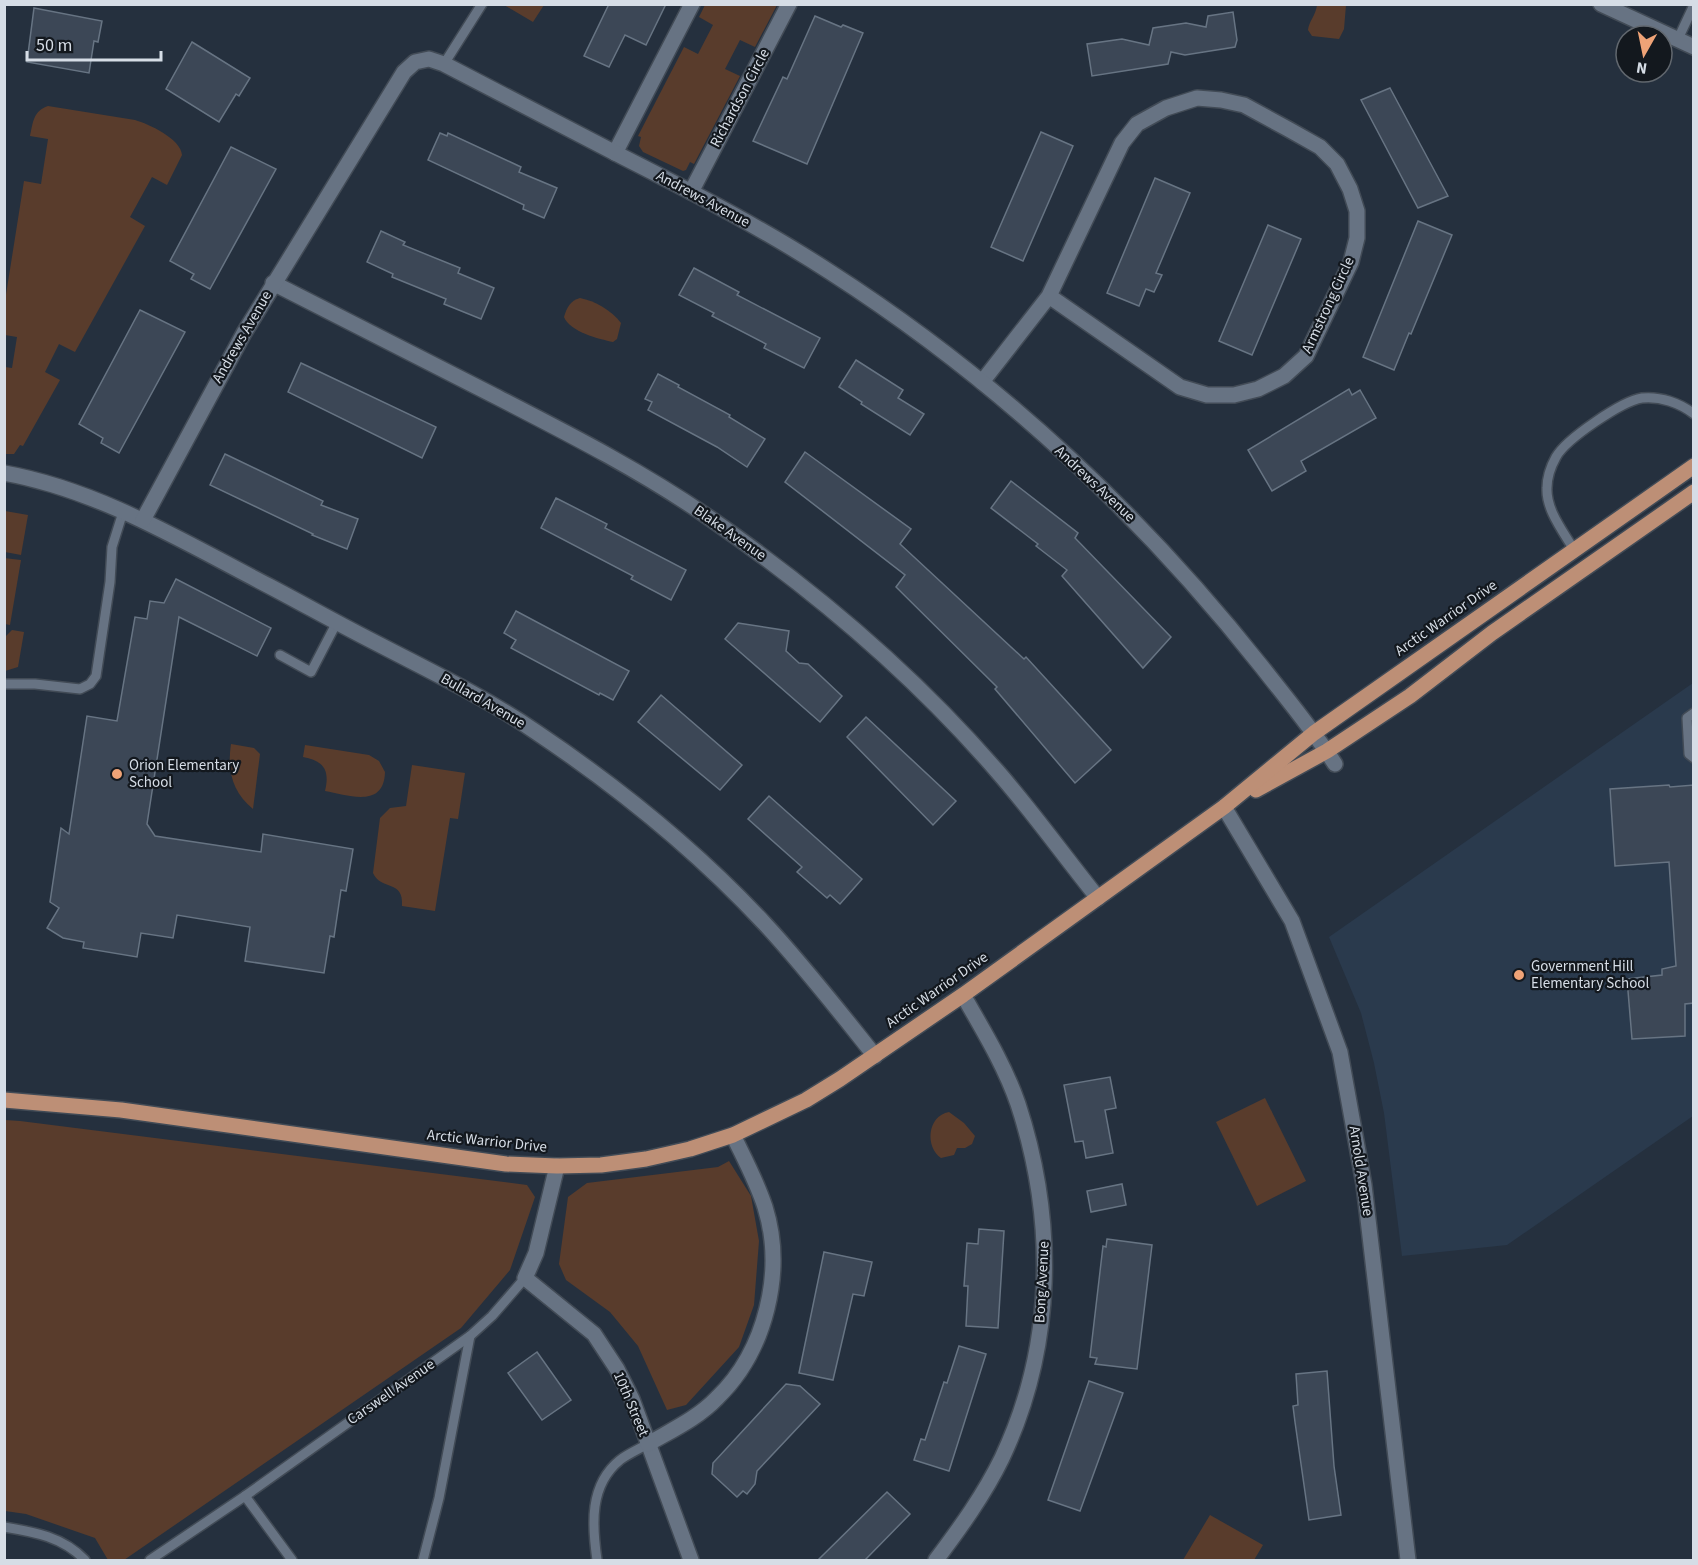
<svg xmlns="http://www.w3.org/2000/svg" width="1698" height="1565" font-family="'Source Sans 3',sans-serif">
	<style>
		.built { fill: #2a3a4d }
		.green { fill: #593c2c }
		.building { fill: #3c4756; stroke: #677483; stroke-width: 1.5 }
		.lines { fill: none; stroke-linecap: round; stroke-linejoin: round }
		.service-casing { stroke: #424b56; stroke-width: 12 }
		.minor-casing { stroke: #424b56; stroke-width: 18 }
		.tertiary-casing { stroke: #424b56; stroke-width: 18 }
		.primary-casing { stroke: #424b56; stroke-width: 18 }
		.service { stroke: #677383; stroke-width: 9 }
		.minor { stroke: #677383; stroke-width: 15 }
		.tertiary { stroke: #677383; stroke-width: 15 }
		.primary { stroke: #bd8f76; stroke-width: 15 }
		.poi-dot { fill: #efa377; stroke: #13181e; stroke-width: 2 }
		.labels { text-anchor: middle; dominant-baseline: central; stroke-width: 4.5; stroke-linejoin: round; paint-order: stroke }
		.street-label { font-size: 15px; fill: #d6dde6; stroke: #13181e }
		.poi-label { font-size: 15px; fill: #d6dde6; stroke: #13181e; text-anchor: start }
	</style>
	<rect width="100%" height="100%" fill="#25303e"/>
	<polygon class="built" points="1693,683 1693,1116 1507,1245 1402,1256 1384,1113 1374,1063 1361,1013 1329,937"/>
	<g class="green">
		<polygon points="504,5 544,5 533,22"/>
		<polygon points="705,5 777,5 755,47 740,40 725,69 740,76 694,164 690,162 686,170 683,171 643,152 639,146 641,137 638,136 684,47 698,54 713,25 699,17"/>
		<path d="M1317,5H1346L1344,29L1339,39L1312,36L1308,30C1309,21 1316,15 1317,5Z"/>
		<path d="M48,106L135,120C149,124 181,139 182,155L167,185L152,177L130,217L145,226L75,352L59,344L45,372L60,380L23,446L20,445L14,454H5V367L12,368L17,337L5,335V301L24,181L41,184L48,139L30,136C33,123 33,111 48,106Z"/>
		<path d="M580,298C595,301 611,310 621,323L617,339L613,342C599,339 570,332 564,317C567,307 570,301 580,298Z"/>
		<polygon points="5,511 28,515 21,555 5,552"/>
		<polygon points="4,558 21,560 10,625 5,624"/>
		<polygon points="12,630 24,632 18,667 5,671 5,637"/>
		<path d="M231,744L254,748L260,754L253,809C232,792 227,770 231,744Z"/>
		<path d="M305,745L369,755L379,761L385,772C384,809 348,795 325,791C330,770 324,761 303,757Z"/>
		<path d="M412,765L465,773L458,819L450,818L435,911L402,906C404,879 381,891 373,873L380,818L390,808L406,806Z"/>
		<polygon points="1265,1098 1306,1181 1257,1206 1216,1122"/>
		<path d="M949,1112L964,1123L975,1136L972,1144L965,1148H957L954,1155L941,1158C925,1147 927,1116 949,1112Z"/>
		<polygon points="5,1120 20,1121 527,1185 535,1197 510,1270 461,1328 124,1560 108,1560 95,1538 26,1514 5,1511"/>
		<polygon points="729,1161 751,1196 759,1241 754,1305 739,1347 686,1405 667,1410 638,1346 610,1312 566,1280 559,1264 568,1197 587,1183 718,1167"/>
		<polygon points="1210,1515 1263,1545 1254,1560 1183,1560"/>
	</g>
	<g class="building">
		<polygon points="609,4 666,4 646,45 625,35 609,67 584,56"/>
		<polygon points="34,8 102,21 98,42 94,41 89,73 27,62"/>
		<polygon points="1233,12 1237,40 1235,47 1185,55 1171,52 1168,64 1092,76 1087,44 1122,39 1149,45 1153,28 1186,23 1206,27 1208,16"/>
		<polygon points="815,16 841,27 843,25 863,33 807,164 753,141 783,77 787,79"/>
		<polygon points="192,42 250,78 239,96 236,94 219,122 166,89"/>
		<polygon points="1390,88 1448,196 1418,208 1361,100"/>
		<polygon points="1041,132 1073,146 1023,261 991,247"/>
		<polygon points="440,133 447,136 448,133 521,167 519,172 557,188 544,218 523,209 524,205 428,160"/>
		<polygon points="231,147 276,169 210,289 191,279 194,274 170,261"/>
		<polygon points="1155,178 1190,193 1156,273 1162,275 1154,292 1146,289 1139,306 1107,293"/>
		<polygon points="1418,221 1452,235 1411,334 1409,333 1394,370 1363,357"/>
		<polygon points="1268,225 1301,239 1252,355 1219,341"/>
		<polygon points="381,231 405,242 403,245 460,268 458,273 494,288 481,319 444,304 446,299 392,277 393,274 367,262"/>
		<polygon points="694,268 739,292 737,295 820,338 804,368 764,348 766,344 712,316 714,313 679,295"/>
		<polygon points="140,310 185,332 119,453 101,443 103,438 79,424"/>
		<polygon points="856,360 903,390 898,398 924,414 910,435 861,404 862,402 839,387"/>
		<polygon points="301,363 436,427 422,458 288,392"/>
		<polygon points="658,374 679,385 678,387 730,415 729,417 765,439 747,467 717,447 648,410 652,402 645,399"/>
		<polygon points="1349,389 1352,395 1360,390 1376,418 1301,461 1306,471 1272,491 1248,450"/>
		<polygon points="805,452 911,529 900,544 1024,659 1026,657 1111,750 1075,783 995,689 997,687 896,587 905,575 785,482"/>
		<polygon points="225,454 323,501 321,505 358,519 347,549 312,535 313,534 210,485"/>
		<polygon points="1011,481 1078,533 1075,538 1171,637 1143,668 1062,576 1067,570 1036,546 1038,544 991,508"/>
		<polygon points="556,498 607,524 605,528 686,570 671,600 631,579 633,576 541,528"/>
		<polygon points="176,579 271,628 257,656 179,617 147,824 155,836 261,852 263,834 353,849 346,891 341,890 334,937 330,936 324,973 245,961 250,927 177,915 173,938 141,933 137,957 83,948 84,942 63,938 47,928 59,908 50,902 61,828 69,834 87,716 117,721 135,617 147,619 150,601 164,603"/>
		<polygon points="516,611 629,671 613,700 600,693 599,695 511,648 516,640 504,633"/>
		<polygon points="738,623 789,631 786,651 799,663 808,664 842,696 820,722 725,639"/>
		<polygon points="661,695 742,765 720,790 638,722"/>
		<polygon points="866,717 956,801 933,825 847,737"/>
		<polygon points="1669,785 1670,787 1694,785 1694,1003 1685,1004 1685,1036 1632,1039 1627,979 1662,975 1662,969 1676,966 1669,862 1615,866 1610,789"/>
		<polygon points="769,796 862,879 840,904 830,895 827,898 797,872 802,867 748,819"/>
		<polygon points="1110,1077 1116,1108 1105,1110 1113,1153 1086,1158 1083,1141 1075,1142 1064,1085"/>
		<polygon points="1122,1184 1126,1205 1091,1212 1087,1191"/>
		<polygon points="979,1229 1004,1231 998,1328 966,1326 968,1286 964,1286 967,1243 978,1244"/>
		<polygon points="1107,1239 1152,1245 1137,1369 1095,1364 1097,1358 1090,1357 1103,1246 1106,1247"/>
		<polygon points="824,1252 872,1262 864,1296 853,1294 833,1380 799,1373"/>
		<polygon points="959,1346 986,1354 949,1471 914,1460 921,1439 925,1440 944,1382 947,1383"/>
		<polygon points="537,1352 571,1400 542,1420 508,1373"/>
		<polygon points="1327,1371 1334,1466 1341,1515 1309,1520 1295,1422 1293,1406 1298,1405 1296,1374"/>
		<polygon points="1089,1381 1123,1393 1080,1511 1048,1500"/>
		<polygon points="786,1384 800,1386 820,1404 757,1471 755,1484 747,1494 743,1491 737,1497 712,1474 713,1463"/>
		<polygon points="887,1492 910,1514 865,1560 818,1560"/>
	</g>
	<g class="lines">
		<g class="service-casing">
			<g id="service">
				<polyline points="1678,39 1694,5"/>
				<polyline points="444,64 482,4"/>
				<path d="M1574,550C1563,531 1546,510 1547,488C1547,478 1551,466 1556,457C1566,439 1622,401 1642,398C1660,396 1680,403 1694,414"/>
				<polyline points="280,655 311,672 337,622"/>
				<polyline points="4,684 35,684 80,689 90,684 96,676 110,582 112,547 123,512"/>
				<polyline points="1694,713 1687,718 1689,754 1694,758"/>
				<polyline points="245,1496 292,1560"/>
				<path d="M4,1527C35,1532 63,1537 85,1560"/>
				<polyline points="150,1560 245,1496 470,1336 492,1316 525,1278"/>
				<polyline points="423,1560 439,1498 470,1336"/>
				<path d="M597,1560C592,1525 589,1485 620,1460C628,1454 639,1449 648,1444"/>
			</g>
		</g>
		<g class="minor-casing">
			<g id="minor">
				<polyline points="615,153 692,4"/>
				<polyline points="691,192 789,4"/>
				<path d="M273,283C347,321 420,358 493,395C567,433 642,471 711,519C815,591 914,675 997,771C1033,812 1064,856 1098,898"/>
				<polyline points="982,382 1049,296 1122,143 1137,124 1166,108 1197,98 1221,100 1244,105 1288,129 1320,147 1337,164 1350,189 1357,211 1357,238 1351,262 1306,356 1284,376 1258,389 1234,395 1207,395 1180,387 1049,296"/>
				<path d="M4,473C99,490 184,542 269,586C307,606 344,627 382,646C434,673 488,699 536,732C618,787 698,852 765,924C804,966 839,1011 875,1056"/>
				<path d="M143,520L244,333L404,72L415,62L429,59L444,64C504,95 564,126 623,157C694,193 764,229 830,272C995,378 1140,513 1262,667C1287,699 1313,730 1335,764"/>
				<polyline points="1224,807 1292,921 1340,1052 1364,1185 1408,1560"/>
				<polyline points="557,1166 536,1253 525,1278 594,1334 617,1369 632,1399 691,1560"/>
				<path d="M648,1444C672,1430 698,1418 717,1398C766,1351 785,1271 765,1207C757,1182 744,1158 733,1135"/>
				<path d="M936,1560C960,1528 984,1495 1002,1458C1055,1346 1056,1220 1018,1104C1005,1066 983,1030 963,995"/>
			</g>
		</g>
		<g class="tertiary-casing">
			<polyline id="tertiary" points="1601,4 1694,47"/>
		</g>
		<g class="primary-casing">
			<g id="primary">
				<polyline points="1256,790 1327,751 1410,696 1492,633 1694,492"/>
				<polyline points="4,1100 121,1110 506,1164 557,1166 601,1165 646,1159 690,1149 733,1135 806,1100 840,1079 963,995 1224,807 1314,733 1694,466"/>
			</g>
		</g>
		<use href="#service" class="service"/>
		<use href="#minor" class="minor"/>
		<use href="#tertiary" class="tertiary"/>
		<use href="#primary" class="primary"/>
	</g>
	<g class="poi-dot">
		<circle cx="117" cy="774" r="6"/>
		<circle cx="1519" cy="975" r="6"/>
	</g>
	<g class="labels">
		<g class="street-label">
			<text transform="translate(740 98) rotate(-62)">Richardson Circle</text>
			<text transform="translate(703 199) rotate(28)">Andrews Avenue</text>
			<text transform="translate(1328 305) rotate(-65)">Armstrong Circle</text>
			<text transform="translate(242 337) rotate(-60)">Andrews Avenue</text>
			<text transform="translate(1095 484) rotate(43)">Andrews Avenue</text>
			<text transform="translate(730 533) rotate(35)">Blake Avenue</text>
			<text transform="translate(1446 618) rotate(-35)">Arctic Warrior Drive</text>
			<text transform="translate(483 701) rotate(30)">Bullard Avenue</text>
			<text transform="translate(937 990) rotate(-35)">Arctic Warrior Drive</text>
			<text transform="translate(487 1141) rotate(6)">Arctic Warrior Drive</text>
			<text transform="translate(1361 1171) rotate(81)">Arnold Avenue</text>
			<text transform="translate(1042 1282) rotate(-87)">Bong Avenue</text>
			<text transform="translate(391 1392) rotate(-35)">Carswell Avenue</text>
			<text transform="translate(631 1404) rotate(67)">10th Street</text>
		</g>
		<g class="poi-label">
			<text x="129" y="765">Orion Elementary<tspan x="129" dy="17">School</tspan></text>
			<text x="1531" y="966">Government Hill<tspan x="1531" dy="17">Elementary School</tspan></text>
		</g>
	</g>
	<rect width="1698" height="1565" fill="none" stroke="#d6dde6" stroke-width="12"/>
	<g transform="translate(1644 54) rotate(189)"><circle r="28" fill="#13181e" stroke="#61676e" stroke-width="1.5"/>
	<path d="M0-4.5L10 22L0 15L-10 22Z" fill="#efa377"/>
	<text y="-9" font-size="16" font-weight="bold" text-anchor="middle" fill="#d6dde6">N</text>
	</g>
	<path d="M27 51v9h134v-9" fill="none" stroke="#d6dde6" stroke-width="3"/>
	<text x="36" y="51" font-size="18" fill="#d6dde6" stroke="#13181e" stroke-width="4.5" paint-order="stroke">50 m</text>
</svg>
